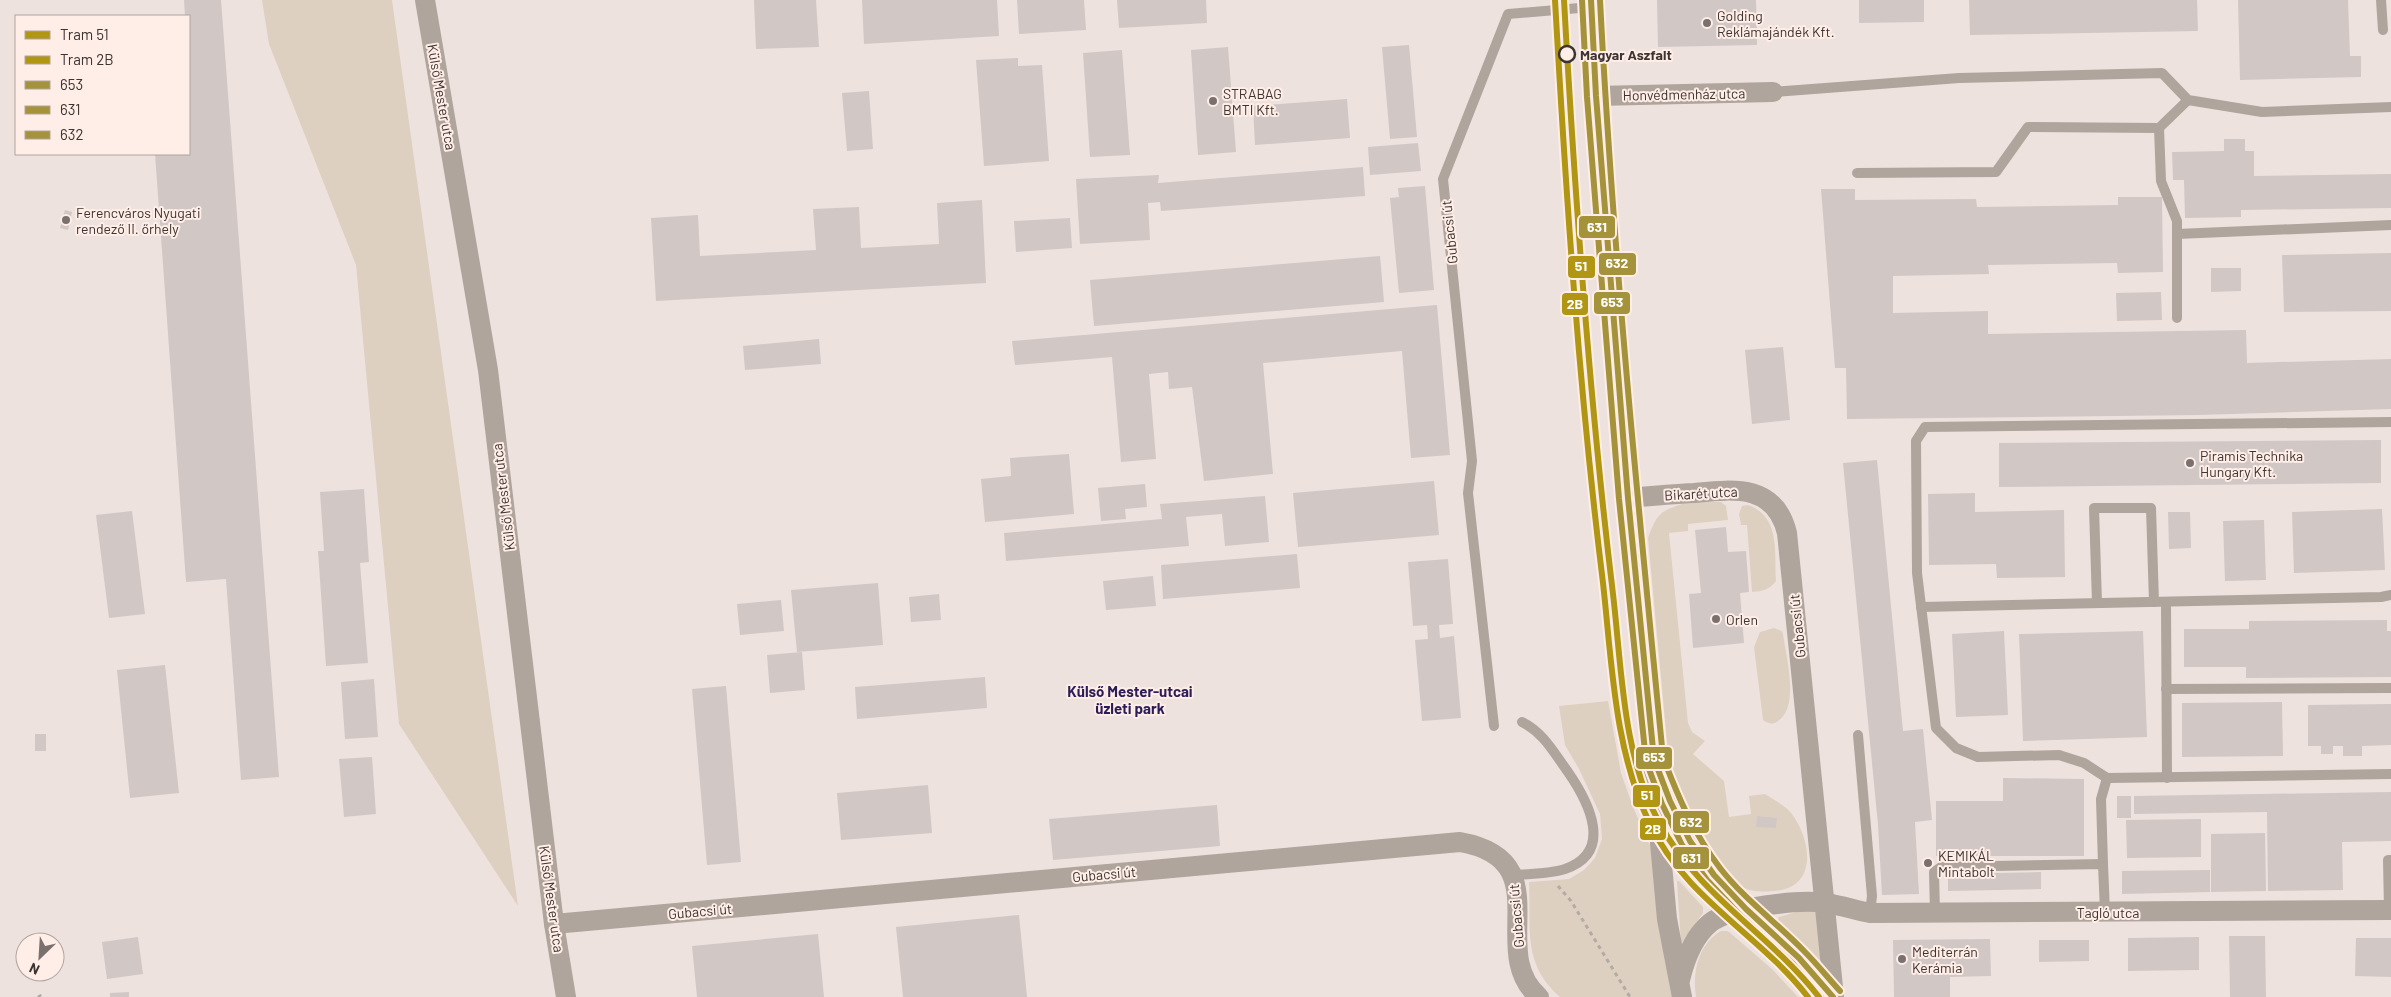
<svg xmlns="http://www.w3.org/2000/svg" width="2391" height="997" font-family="Barlow,sans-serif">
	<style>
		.green { fill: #ded0c0 }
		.building { fill: #d1c7c5 }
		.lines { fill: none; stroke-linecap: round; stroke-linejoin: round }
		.path { stroke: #b4aba5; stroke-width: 3; stroke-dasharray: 4 4; stroke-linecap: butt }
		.lane { stroke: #afa59d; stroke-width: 10 }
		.street { stroke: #afa59d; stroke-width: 20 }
		.rail { stroke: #ada59f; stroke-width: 4; stroke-dasharray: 9 9; stroke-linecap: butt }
		.bus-1-casing { stroke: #ffede7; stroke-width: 10 }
		.bus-2-casing { stroke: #ffede7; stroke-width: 10 }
		.bus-3-casing { stroke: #ffede7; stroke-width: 10 }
		.bus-1 { stroke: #a5933b; stroke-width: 6 }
		.bus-2 { stroke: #a5933b; stroke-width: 6 }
		.bus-3 { stroke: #a5933b; stroke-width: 6 }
		.tram-1-casing { stroke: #ffede7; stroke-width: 10 }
		.tram-2-casing { stroke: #ffede7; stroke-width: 10 }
		.tram-1 { stroke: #b19614; stroke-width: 6 }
		.tram-2 { stroke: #b19614; stroke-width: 6 }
		.poi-dot { fill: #7a716e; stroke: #ffede7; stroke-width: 2 }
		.stop-dot { fill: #ffede7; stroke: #3c3431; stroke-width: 2.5 }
		.labels { text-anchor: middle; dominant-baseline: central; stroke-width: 4; stroke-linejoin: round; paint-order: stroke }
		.poi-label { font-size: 14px; fill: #3c3431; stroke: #ffede7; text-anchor: start }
		.stop-label { font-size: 14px; font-weight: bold; fill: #3c3431; stroke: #ffede7; text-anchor: start }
		.street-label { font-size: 14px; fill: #3c3431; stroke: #ffede7 }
		.neighbourhood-label { font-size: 15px; font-weight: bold; fill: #2b1e58; stroke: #ffede7 }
		.line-badge { stroke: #ffede7; stroke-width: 2 }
		.badge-label { font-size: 14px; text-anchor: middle; font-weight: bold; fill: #fff }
	</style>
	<rect width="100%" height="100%" fill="#eee2de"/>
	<g class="green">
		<polygon points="262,0 392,0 518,906 399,724 356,265 269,44"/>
		<path d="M1688,502H1721L1726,506L1728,520L1688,524V531L1669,533L1688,723L1692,732L1705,741L1693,754L1724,781L1729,817L1751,814L1749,796L1765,794C1774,800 1786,806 1792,814C1813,843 1817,890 1772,891C1762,892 1751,892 1742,887C1732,881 1726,871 1719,862C1694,829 1677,793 1668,753L1648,538C1658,511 1661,511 1688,502Z"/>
		<path d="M1748,505C1781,517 1774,552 1776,581C1769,590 1763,591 1752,592L1747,525H1741L1739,514L1742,506Z"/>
		<path d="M1774,628L1782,631L1783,634C1786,657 1800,706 1778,721C1773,725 1768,724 1763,720L1754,647L1760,632Z"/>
		<path d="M1608,701L1621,773L1633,807L1652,850L1673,997H1560C1522,964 1531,928 1529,882L1569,879L1584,870L1595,858L1602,839L1600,814L1579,769L1565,745L1559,706Z"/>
		<polygon points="1677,881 1679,881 1703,907 1703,913 1681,944"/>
		<polygon points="1803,910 1815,912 1818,915 1821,959 1819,960 1777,922 1779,917"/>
		<path d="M1721,931H1728L1772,969L1798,997H1696C1692,973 1698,944 1721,931Z"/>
	</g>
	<g class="building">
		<polygon points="184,0 221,0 279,777 241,780 226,579 186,582 155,154 189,154 189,16 185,16"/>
		<polygon points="754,0 816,0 819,47 756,49"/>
		<polygon points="862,0 997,0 999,36 864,44"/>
		<polygon points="1017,0 1084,0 1086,30 1019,34"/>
		<polygon points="1117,0 1206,0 1207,23 1119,28"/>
		<polygon points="1657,0 1756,0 1757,45 1658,47"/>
		<polygon points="1859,0 1924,0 1924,22 1859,23"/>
		<polygon points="1969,0 2197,0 2198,31 1970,35"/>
		<polygon points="2238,0 2348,0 2350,56 2361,56 2361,77 2240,80"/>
		<polygon points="1409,45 1417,137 1390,139 1382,47"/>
		<polygon points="1228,47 1236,152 1198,155 1191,50"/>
		<polygon points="1122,50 1130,155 1090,157 1083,53"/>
		<polygon points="1018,58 1018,66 1042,65 1049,161 984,166 976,60"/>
		<polygon points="869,91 873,149 847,151 842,93"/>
		<polygon points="1347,99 1350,138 1255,145 1253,106"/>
		<polygon points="2224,139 2245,139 2245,151 2254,151 2254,176 2391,174 2391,208 2241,210 2241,217 2185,218 2184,180 2173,180 2172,152 2224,151"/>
		<polygon points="1418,143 1421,171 1370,175 1368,147"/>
		<polygon points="1363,167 1365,196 1161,211 1160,202 1148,203 1150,240 1080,244 1076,179 1159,175 1158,183"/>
		<polygon points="1425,186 1434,290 1399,293 1390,198 1399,197 1398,188"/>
		<polygon points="1821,189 1855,189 1855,200 1976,199 1977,207 2118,205 2118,197 2162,197 2163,272 2118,273 2117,263 1988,265 1989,274 1893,276 1893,313 1988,311 1988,334 2246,330 2247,363 2391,359 2391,409 2199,415 1847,419 1846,368 1835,368"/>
		<polygon points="982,200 986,283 656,301 651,218 698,215 700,256 816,250 813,209 859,207 861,248 939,244 937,203"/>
		<polygon points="65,210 72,212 68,230 60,228"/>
		<polygon points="1070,218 1072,248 1016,252 1014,221"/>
		<polygon points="2391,253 2391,311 2284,312 2282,255"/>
		<polygon points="1380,256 1384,302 1094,326 1090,280"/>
		<polygon points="2211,268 2241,268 2241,291 2211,292"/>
		<polygon points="2161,292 2162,320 2117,321 2116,293"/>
		<polygon points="1437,305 1450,455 1411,458 1402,351 1263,363 1273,474 1204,481 1192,387 1169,389 1168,372 1149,374 1156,459 1121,462 1112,357 1015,365 1012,341"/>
		<polygon points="819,339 821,364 745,370 743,346"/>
		<polygon points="1783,347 1790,420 1752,424 1745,350"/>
		<polygon points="2381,440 2381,483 1999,487 1999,443"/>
		<polygon points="1069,454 1074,514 985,522 981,479 1011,476 1010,458"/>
		<polygon points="1877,460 1903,731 1923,729 1932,820 1915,822 1919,894 1882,895 1878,825 1843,463"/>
		<polygon points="1434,481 1439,535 1298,547 1293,493"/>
		<polygon points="1145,484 1147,507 1125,509 1126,519 1101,521 1098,488"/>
		<polygon points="364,489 369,562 360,563 368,663 326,666 318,551 324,551 320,492"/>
		<polygon points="1975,493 1975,512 2064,510 2065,577 1997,578 1996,564 1929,565 1928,494"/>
		<polygon points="1265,496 1269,542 1225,546 1222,514 1186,517 1189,546 1006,561 1004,533 1162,519 1160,504"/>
		<polygon points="2382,509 2385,570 2294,573 2292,512"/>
		<polygon points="132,511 145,614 109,618 96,515"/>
		<polygon points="2168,512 2190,512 2191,548 2169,549"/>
		<polygon points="2264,520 2266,580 2225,581 2223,521"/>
		<polygon points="1726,527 1728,552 1746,551 1749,592 1740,593 1744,643 1693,648 1689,594 1701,593 1695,530"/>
		<polygon points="1297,554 1300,588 1163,599 1161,565"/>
		<polygon points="1448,559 1453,624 1439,625 1440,638 1454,636 1461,718 1422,721 1415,640 1428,639 1427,625 1413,626 1408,562"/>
		<polygon points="1153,576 1156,606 1106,610 1103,581"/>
		<polygon points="878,583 883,645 797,652 791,590"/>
		<polygon points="939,594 941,620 911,622 909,597"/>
		<polygon points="781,600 784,631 740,635 737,604"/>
		<polygon points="2387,620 2387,631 2391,631 2391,677 2246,678 2246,667 2184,667 2184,629 2249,629 2249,621"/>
		<polygon points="2004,631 2008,715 1956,717 1952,634"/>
		<polygon points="2143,631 2147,737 2023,741 2019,634"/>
		<polygon points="802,652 805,690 770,693 767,655"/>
		<polygon points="165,665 179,793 130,798 117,670"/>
		<polygon points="985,677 987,708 857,719 855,687"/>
		<polygon points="374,679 378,737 345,739 341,682"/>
		<polygon points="726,686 741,862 707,865 692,689"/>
		<polygon points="2282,702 2283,756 2182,757 2182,703"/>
		<polygon points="2391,704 2391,745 2362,746 2362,756 2343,756 2343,746 2333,746 2333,754 2321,754 2321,746 2308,746 2308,705"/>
		<rect x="35" y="734" width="11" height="17"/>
		<polygon points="372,757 376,814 344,817 339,759"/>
		<polygon points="2003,778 2084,779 2084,856 1936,856 1936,801 2003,801"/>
		<polygon points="928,785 932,833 841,840 837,793"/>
		<polygon points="2391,792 2391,841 2342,842 2343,890 2268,891 2267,812 2134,814 2134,796"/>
		<rect x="2117" y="796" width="14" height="22"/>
		<polygon points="1217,805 1220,846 1053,860 1049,819"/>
		<polygon points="1757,816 1777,818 1776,828 1756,827"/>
		<polygon points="2201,819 2201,857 2127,858 2126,820"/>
		<polygon points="2265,833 2266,891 2211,892 2211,834"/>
		<polygon points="2210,870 2210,892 2122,894 2122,871"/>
		<polygon points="2041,872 2041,889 1948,891 1948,874"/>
		<polygon points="1019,915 1027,997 903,997 896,927"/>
		<polygon points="818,934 824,997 697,997 692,946"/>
		<polygon points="2229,936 2265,936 2266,997 2230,997"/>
		<polygon points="138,937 143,974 107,979 102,942"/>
		<polygon points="2199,937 2199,970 2128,971 2128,938"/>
		<polygon points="2356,938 2391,938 2391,977 2355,976"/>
		<polygon points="1990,939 1991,976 1950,977 1950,997 1894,997 1893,940"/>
		<polygon points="2039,940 2089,940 2089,961 2039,962"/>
		<polygon points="129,992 129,997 110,997 110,993"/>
	</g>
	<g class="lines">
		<polyline class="path" points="1558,886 1571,901 1630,997"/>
		<g class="lane">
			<polyline points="2381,0 2383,30"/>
			<polyline points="1773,92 1959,78 2162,73 2188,100 2262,112 2391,107"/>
			<polyline points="2159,128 2161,181 2177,221 2177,318"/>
			<polyline points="1857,173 1996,172 2028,127 2159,128 2188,100"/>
			<polyline points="2177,234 2391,225"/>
			<polyline points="2391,422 1925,427 1916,441 1917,573 1936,728 1956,748 1978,757 2059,755 2084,763 2107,778 2391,774"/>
			<polyline points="2166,602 2167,778"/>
			<polyline points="2097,603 2094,508 2151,508 2154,602"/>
			<polyline points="1921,607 2381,597 2391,595"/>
			<polyline points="2166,689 2391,688"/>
			<polyline points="1494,726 1468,493 1472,461 1443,179 1508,14 1591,7"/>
			<polyline points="1858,735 1872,896 1870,913"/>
			<polyline points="2103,864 2101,799 2107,778"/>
			<path d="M1512,875C1529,874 1549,874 1565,869C1615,852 1588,801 1568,772C1554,753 1544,733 1522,722"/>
			<polyline points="2389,910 2388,860 2391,860"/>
			<polyline points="1935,913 1934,872 1941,867 2103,864 2105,912"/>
		</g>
		<g class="street">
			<polyline points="425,0 488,370 554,924 566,997"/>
			<polyline points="1591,0 1596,96 1628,498 1667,919 1682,997"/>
			<polyline points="1596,96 1773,92"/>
			<path d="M1628,498C1650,496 1672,494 1694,493C1735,489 1775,484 1787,533L1834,997"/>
			<path d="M1661,778C1675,812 1691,845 1714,874C1748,920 1797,952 1833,997"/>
			<path d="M554,924L1460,842C1562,860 1485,951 1539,997"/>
			<path d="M1680,980C1685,959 1693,937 1710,923C1730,907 1800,899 1825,903C1840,905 1855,910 1870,913L2391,910"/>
		</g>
		<polyline class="rail" points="39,995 40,997"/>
		<g class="bus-1-casing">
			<polyline id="bus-1" points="1591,0 1596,96 1628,498 1654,759 1670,801 1690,841 1714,875 1746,909 1799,958 1833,997"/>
		</g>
		<g class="bus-2-casing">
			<polyline id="bus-2" points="1582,0 1587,97 1619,499 1646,761 1662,804 1682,845 1707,880 1740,915 1793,964 1821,997"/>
		</g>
		<g class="bus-3-casing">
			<path id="bus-3" d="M1600,0C1613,253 1638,505 1663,757C1678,797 1694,834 1720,868C1744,899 1777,923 1804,951C1817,964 1828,978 1840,991"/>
		</g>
		<use href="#bus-1" class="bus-1"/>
		<use href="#bus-2" class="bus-2"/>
		<use href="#bus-3" class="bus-3"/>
		<g class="tram-1-casing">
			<path id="tram-1" d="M1564,0C1575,198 1589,397 1613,594C1622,670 1622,755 1660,824C1699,896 1770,934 1819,997"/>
		</g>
		<g class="tram-2-casing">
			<path id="tram-2" d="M1555,0C1566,195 1579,390 1603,583C1612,663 1614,750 1650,824C1686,899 1759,934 1808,997"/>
		</g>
		<use href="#tram-1" class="tram-1"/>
		<use href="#tram-2" class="tram-2"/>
	</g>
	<g class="poi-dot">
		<circle cx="1707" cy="23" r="5"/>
		<circle cx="1213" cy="101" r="5"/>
		<circle cx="66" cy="220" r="5"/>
		<circle cx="2190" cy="463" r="5"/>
		<circle cx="1716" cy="619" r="5"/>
		<circle cx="1928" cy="863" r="5"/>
		<circle cx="1902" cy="959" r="5"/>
	</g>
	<circle class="stop-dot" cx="1567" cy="54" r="8"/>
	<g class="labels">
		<g class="poi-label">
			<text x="1717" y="15">Golding<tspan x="1717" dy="16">Reklámajándék Kft.</tspan></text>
			<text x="1223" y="93">STRABAG<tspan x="1223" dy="16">BMTI Kft.</tspan></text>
			<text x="76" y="212">Ferencváros Nyugati<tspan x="76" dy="16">rendező II. őrhely</tspan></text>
			<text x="2200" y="455">Piramis Technika<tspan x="2200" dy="16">Hungary Kft.</tspan></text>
			<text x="1726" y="619">Orlen</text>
			<text x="1938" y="855">KEMIKÁL<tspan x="1938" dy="16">Mintabolt</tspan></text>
			<text x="1912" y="951">Mediterrán<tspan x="1912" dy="16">Kerámia</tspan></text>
		</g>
		<g class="stop-label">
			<text x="1580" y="54">Magyar Aszfalt</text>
		</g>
		<g class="street-label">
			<text transform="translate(1684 94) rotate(-1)">Honvédmenház utca</text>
			<text transform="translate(442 97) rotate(80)">Külső Mester utca</text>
			<text transform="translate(1449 232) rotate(-96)">Gubacsi út</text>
			<text transform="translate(1701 493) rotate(-3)">Bikarét utca</text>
			<text transform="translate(503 497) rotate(-97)">Külső Mester utca</text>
			<text transform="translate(1797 626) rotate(-96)">Gubacsi út</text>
			<text transform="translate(1104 874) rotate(-5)">Gubacsi út</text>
			<text transform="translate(552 899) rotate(82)">Külső Mester utca</text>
			<text transform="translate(700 911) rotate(-5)">Gubacsi út</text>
			<text x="2108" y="912">Tagló utca</text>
			<text transform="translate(1516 916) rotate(-95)">Gubacsi út</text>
		</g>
		<g class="neighbourhood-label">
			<text x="1130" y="691">Külső Mester-utcai<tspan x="1130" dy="17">üzleti park</tspan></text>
		</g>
	</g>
	<g class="line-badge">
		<rect x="1578" y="215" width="38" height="24" rx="5" fill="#a5933b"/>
		<rect x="1598" y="252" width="39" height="24" rx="5" fill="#a5933b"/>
		<rect x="1567" y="255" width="29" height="24" rx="5" fill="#b19614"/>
		<rect x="1593" y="291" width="38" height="24" rx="5" fill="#a5933b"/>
		<rect x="1561" y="292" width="28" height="24" rx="5" fill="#b19614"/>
		<rect x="1635" y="746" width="38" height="24" rx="5" fill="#a5933b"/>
		<rect x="1632" y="784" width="29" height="24" rx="5" fill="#b19614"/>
		<rect x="1672" y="810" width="38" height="24" rx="5" fill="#a5933b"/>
		<rect x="1639" y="817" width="28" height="24" rx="5" fill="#b19614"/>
		<rect x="1672" y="846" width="38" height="24" rx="5" fill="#a5933b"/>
	</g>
	<g class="badge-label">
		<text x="1597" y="232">631</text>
		<text x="1617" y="268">632</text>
		<text x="1581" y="271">51</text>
		<text x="1612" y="307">653</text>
		<text x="1575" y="309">2B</text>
		<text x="1654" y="762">653</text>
		<text x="1647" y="800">51</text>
		<text x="1691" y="827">632</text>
		<text x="1653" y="834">2B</text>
		<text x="1691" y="863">631</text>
	</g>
	<rect x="15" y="15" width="175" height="140" fill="#ffede7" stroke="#b1a39e"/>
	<rect x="25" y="31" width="25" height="8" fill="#b19614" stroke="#b1a39e"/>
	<text x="60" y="40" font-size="15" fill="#3c3431">Tram 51</text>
	<rect x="25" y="56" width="25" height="8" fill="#b19614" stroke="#b1a39e"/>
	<text x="60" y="65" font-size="15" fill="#3c3431">Tram 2B</text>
	<rect x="25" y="81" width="25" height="8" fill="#a5933b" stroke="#b1a39e"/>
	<text x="60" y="90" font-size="15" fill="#3c3431">653</text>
	<rect x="25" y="106" width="25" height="8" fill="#a5933b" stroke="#b1a39e"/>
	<text x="60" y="115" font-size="15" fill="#3c3431">631</text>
	<rect x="25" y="131" width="25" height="8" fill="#a5933b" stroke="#b1a39e"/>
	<text x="60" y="140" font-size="15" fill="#3c3431">632</text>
	<g transform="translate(40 957) rotate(205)"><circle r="24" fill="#ffede7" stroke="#b1a39e"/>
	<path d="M0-4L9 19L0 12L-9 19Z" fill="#7a716e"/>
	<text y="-8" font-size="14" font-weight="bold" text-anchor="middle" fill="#3c3431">N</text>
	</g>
</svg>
